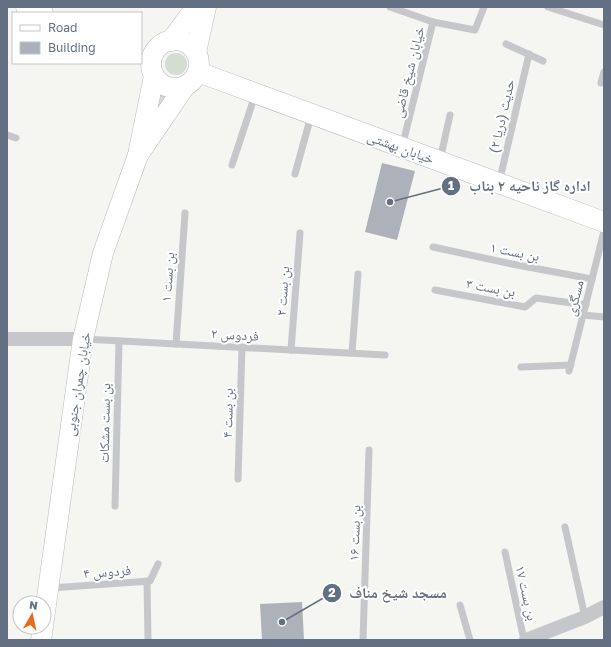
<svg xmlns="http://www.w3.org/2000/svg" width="611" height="647" font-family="'Golos Text','Noto Naskh Arabic',sans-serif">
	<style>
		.green { fill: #d5dcd2 }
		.building { fill: #adb2ba }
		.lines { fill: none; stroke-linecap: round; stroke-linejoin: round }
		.secondary-casing { stroke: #b7babf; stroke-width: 21 }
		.lane { stroke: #c5c7cb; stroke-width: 7 }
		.street { stroke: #c5c7cb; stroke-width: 14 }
		.secondary { stroke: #fff; stroke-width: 20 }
		.labels { text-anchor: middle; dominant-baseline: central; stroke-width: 4; stroke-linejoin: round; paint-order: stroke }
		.street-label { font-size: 14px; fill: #637083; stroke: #fff }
		.leader { fill: none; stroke: #637083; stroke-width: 1.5 }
		.callout-dot { fill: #637083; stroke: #fff; stroke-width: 1.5 }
		.mark-label { font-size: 12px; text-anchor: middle; font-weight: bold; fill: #fff }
		.callout-label { font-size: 15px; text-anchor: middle; font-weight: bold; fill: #637083; stroke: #fff; stroke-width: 4; stroke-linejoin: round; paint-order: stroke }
	</style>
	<rect width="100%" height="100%" fill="#f5f5f1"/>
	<g class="green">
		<circle cx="176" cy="64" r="11"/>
		<polygon points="160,89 170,93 153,119"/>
	</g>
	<g class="building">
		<polygon points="382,163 415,171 397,240 365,232"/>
		<polygon points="302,602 304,640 262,640 260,604"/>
	</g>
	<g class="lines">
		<g class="secondary-casing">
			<g id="secondary">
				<polyline points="26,7 43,13"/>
				<circle cx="175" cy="64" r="24"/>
				<polyline points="171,41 196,7"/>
				<polyline points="196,52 206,7"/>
				<polyline points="198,72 604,222"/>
				<polyline points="154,76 138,155 185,86"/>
				<polyline points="44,619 83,339 103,253 138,155"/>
				<polyline points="41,640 43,627"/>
			</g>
		</g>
		<g class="lane">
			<polyline points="390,7 433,22"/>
			<polyline points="548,7 604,25"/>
			<polyline points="506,44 543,61"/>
			<polyline points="601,83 604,72"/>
			<polyline points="7,135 16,138"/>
			<polyline points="402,147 433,22 475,30 484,7"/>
			<polyline points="440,160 450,115"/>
			<polyline points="232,165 255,95"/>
			<polyline points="295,174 311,116"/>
			<polyline points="499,183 529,54"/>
			<polyline points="433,247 512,264 592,279"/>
			<polyline points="435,290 525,307 536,298 586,305"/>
			<polyline points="583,315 604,317"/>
			<polyline points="84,339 385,355"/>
			<polyline points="176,344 185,213"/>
			<polyline points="291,350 300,233"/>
			<polyline points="352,353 358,274"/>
			<polyline points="521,367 571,365"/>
			<polyline points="569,371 604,231"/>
			<polyline points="238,479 242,347"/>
			<polyline points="115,506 119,341"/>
			<polyline points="565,527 585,617"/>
			<polyline points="505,552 524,640"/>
			<polyline points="147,581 148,640"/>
			<polyline points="51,588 150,581 158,564"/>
			<polyline points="460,605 470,640"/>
			<polyline points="363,640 369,450"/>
		</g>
		<g class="street">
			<polyline points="7,339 83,339"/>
			<polyline points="526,640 585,617 604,607"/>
		</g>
		<use href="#secondary" class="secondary"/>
	</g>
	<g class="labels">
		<g class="street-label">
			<text transform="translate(408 72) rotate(-76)">خیابان شیخ قاضی</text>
			<text transform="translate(501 116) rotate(-77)">حدیث (دریا ۲)</text>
			<text transform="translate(401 147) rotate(20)">خیابان بهشتی</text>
			<text transform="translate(515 251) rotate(11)">بن بست ۱</text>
			<text transform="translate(167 277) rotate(-86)">بن بست ۱</text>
			<text transform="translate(491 287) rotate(10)">بن بست ۳</text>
			<text transform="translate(282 291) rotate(-86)">بن بست ۲</text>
			<text transform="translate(574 298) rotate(-76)">مسگری</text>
			<text transform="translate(235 334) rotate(3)">فردوس ۲</text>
			<text transform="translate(77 384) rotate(-81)">خیابان چمران جنوبی</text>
			<text transform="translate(227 413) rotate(-89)">بن بست ۴</text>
			<text transform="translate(104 423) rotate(-89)">بن بست مشکات</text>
			<text transform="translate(354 533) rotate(-88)">بن بست ۱۶</text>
			<text transform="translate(107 571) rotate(-4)">فردوس ۴</text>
			<text transform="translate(527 593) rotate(77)">بن بست ۱۷</text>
		</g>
	</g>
	<path class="leader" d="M390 202L451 186M282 622L332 593"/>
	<g class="callout-dot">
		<circle cx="390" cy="202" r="4"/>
		<circle cx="282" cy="622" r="4"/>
		<circle cx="451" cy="186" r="10"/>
		<circle cx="332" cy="593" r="10"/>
	</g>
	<g class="mark-label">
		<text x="451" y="190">1</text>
		<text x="332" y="597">2</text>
	</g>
	<g class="callout-label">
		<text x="530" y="191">اداره گاز ناحیه ۲ بناب</text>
		<text x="398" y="598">مسجد شیخ مناف</text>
	</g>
	<rect width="611" height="647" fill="none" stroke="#637083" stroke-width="16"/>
	<rect x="12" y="12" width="130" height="52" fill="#ffffff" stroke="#c1c6cd"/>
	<rect x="20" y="25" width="20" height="6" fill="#ffffff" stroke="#c1c6cd"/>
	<text x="48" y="32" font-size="12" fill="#637083">Road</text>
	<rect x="20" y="42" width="20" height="12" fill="#adb2ba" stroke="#c1c6cd"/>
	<text x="48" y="52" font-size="12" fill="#637083">Building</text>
	<g transform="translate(32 615) rotate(9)"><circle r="19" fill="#ffffff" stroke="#c1c6cd"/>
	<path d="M0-3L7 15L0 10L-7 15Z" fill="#e86a1e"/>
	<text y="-6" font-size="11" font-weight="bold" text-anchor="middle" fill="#637083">N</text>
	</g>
</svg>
